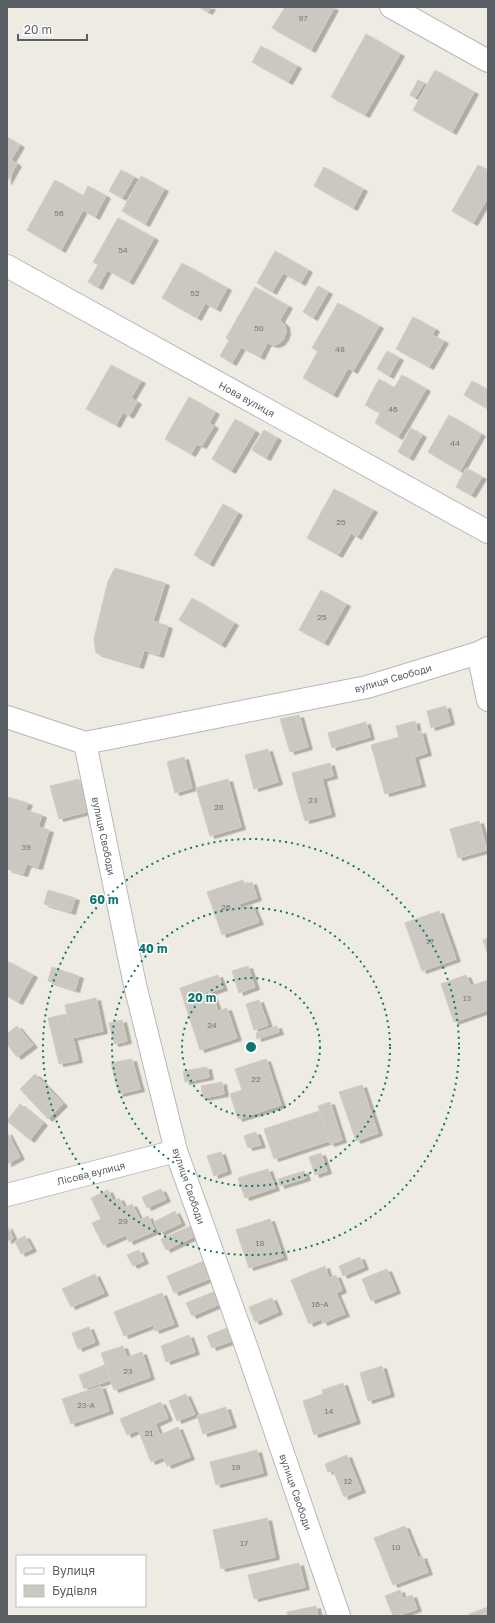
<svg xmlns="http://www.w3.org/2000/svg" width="495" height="1623" font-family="'Golos Text',sans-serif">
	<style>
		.building { fill: #cbc7c1; stroke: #d3ccc0; filter: url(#shadow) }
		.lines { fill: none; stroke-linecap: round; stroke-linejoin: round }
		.minor-casing { stroke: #b5b8bd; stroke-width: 24 }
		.minor { stroke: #fff; stroke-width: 22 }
		.ring { fill: none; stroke: #0f766e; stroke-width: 2; stroke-dasharray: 2 4 }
		.labels { text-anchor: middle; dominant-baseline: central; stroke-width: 3; stroke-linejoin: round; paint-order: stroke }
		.number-label { font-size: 8px; fill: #76797a }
		.street-label { font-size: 10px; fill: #5a5f63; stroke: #fff }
		.centre { fill: #0f766e; stroke: #fff; stroke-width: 2 }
		.ring-label { font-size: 12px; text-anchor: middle; font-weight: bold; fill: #0f766e; stroke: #fff; stroke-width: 3; stroke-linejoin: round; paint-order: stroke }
	</style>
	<defs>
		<filter id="shadow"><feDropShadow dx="4.5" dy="2.5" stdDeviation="0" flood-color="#0004"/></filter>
	</defs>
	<rect width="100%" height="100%" fill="#eeebe2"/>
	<g class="building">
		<polygon points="199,7 211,7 208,12"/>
		<polygon points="285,7 331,7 334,8 311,50 272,28"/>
		<polygon points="366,34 400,54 365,115 331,97"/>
		<polygon points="261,46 297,66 288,82 252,62"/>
		<polygon points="435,70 474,92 452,132 413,110"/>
		<polygon points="418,80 424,83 415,98 410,95"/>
		<polygon points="7,137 20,145 11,160 17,164 7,182"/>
		<polygon points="478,165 488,170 488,197 473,223 452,211"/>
		<polygon points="324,167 363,189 353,208 314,186"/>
		<polygon points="121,170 134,177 122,198 109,191"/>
		<polygon points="141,176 164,189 145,224 122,211"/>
		<polygon points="55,180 83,196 88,186 106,196 95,217 83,210 61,250 27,230"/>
		<polygon points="118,218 154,238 129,282 93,262"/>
		<polygon points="275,251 308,270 301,283 283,273 272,292 257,283"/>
		<polygon points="182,263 227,288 216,309 205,303 197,318 162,298"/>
		<polygon points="98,265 107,270 98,287 88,282"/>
		<polygon points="318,286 328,292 313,318 303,312"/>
		<polygon points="255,287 288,306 280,320 285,325 286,332 284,338 280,343 274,345 267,343 260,357 241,347 232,363 220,356 229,340 226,338"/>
		<polygon points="338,303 379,326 353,371 348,368 333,395 303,378 318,351 312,348"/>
		<polygon points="413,317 435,329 432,335 444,341 429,367 396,349"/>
		<polygon points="387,351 399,358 389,376 377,369"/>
		<polygon points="111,365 141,381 131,398 137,402 129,416 123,412 116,425 86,409"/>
		<polygon points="402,375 426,389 398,437 375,423 380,413 365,405 379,379 394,388"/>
		<polygon points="472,381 488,390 488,409 464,395"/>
		<polygon points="189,397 215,412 209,423 214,426 202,446 197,444 191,454 165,439"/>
		<polygon points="449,415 481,434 460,471 428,452"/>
		<polygon points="235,419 255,431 231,471 212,459"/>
		<polygon points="411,428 422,435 409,458 398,452"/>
		<polygon points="264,430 277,438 266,458 252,450"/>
		<polygon points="466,468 482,477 471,495 456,487"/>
		<polygon points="334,489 373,510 357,537 351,533 338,555 307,538"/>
		<polygon points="223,504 238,513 209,564 194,555"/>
		<polygon points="115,568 165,583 153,621 168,626 159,655 144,650 139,666 96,653 94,639 108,581"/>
		<polygon points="321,590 346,604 324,643 299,630"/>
		<polygon points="192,598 234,623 221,645 179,620"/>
		<polygon points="446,706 450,722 431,728 427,711"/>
		<polygon points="299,715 308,747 290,752 280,719"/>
		<polygon points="415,721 417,732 399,737 396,726"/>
		<polygon points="366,722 370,737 332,748 328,733"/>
		<polygon points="421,731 427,753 414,757 421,784 385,794 371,745"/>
		<polygon points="268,749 278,782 254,789 245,755"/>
		<polygon points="184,757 192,788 175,793 167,762"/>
		<polygon points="330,763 333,776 295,786 292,773"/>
		<polygon points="79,779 86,812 59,819 50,786"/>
		<polygon points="228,779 241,827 210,836 196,788"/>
		<polygon points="322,779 331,814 305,821 295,786"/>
		<polygon points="7,797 28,803 25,810 42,815 38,827 49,830 38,867 27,864 23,874 7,869"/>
		<polygon points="479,821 487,850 458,858 450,829"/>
		<polygon points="243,880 244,885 252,882 257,898 239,904 241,909 252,905 259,922 222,935 207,892"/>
		<polygon points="48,890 75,898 71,912 44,904"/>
		<polygon points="439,911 456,959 422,971 405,923"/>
		<polygon points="488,938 488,955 483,940"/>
		<polygon points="7,961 33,975 18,1002 7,996"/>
		<polygon points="248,966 255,987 239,993 232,971"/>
		<polygon points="52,967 79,976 75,990 48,981"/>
		<polygon points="218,975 223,988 184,1001 180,988"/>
		<polygon points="466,975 471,986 488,980 488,1010 454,1022 441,984"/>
		<polygon points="211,992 218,1011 227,1008 237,1038 200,1050 184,1001"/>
		<polygon points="96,998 103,1031 72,1038 65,1005"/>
		<polygon points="259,1000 268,1025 254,1030 246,1004"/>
		<polygon points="67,1014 78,1060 59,1064 48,1018"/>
		<polygon points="122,1020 127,1041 114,1044 109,1023"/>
		<polygon points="17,1026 33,1045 17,1057 7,1044 7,1034"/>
		<polygon points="277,1026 279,1032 257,1039 256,1033"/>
		<polygon points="132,1059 140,1089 119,1094 111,1063"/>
		<polygon points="266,1059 281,1105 238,1119 230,1094 242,1090 235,1069"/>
		<polygon points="207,1067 209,1077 185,1082 183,1071"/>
		<polygon points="35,1074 63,1104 48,1119 20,1089"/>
		<polygon points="222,1082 224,1094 203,1098 201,1086"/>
		<polygon points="362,1085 378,1133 356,1141 339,1092"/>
		<polygon points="330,1102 342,1140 330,1144 318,1106"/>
		<polygon points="20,1104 43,1123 30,1140 7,1121"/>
		<polygon points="319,1111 329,1141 274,1159 264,1129"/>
		<polygon points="7,1132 20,1157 7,1164"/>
		<polygon points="256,1132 261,1145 248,1148 244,1136"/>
		<polygon points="221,1152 227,1171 214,1176 207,1156"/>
		<polygon points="321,1153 327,1171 315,1175 309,1157"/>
		<polygon points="268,1169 275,1188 245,1198 238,1178"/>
		<polygon points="304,1171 306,1178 280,1186 278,1179"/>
		<polygon points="161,1189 166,1199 147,1208 142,1197"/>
		<polygon points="108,1190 113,1201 96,1209 91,1198"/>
		<polygon points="119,1198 124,1208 132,1204 140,1220 148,1216 155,1231 129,1242 126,1235 103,1245 92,1223 101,1219 96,1209"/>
		<polygon points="175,1211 181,1223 160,1233 154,1222"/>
		<polygon points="270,1219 283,1257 249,1268 236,1230"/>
		<polygon points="7,1226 13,1238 7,1241"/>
		<polygon points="191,1226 195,1236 166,1250 161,1239"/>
		<polygon points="25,1236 32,1249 21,1254 15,1241"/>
		<polygon points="139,1250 144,1261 133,1266 127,1255"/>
		<polygon points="360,1257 364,1267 343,1276 339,1266"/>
		<polygon points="204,1261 211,1278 174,1293 167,1276"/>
		<polygon points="325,1266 329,1278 336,1275 342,1290 336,1293 345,1314 323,1323 321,1319 309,1324 291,1280"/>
		<polygon points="387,1269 396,1291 371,1301 362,1279"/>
		<polygon points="95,1274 104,1293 71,1307 62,1289"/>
		<polygon points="216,1291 220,1304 192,1316 186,1303"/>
		<polygon points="162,1293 174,1324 155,1331 153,1325 124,1336 114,1312"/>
		<polygon points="272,1298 278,1312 255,1322 249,1307"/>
		<polygon points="89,1327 95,1342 78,1349 72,1333"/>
		<polygon points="227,1328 232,1341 212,1348 207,1336"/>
		<polygon points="189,1335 195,1352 166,1362 161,1346"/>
		<polygon points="123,1346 127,1358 105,1365 101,1353"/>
		<polygon points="142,1352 150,1377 114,1390 105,1365"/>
		<polygon points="105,1365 110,1380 84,1389 79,1375"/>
		<polygon points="382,1366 390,1394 368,1401 360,1373"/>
		<polygon points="343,1383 356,1421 314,1435 303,1401 323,1394 322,1390"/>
		<polygon points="101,1386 109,1411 71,1424 62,1399"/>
		<polygon points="186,1394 195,1414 177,1421 169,1401"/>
		<polygon points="161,1402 168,1418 155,1424 160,1435 178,1427 190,1457 167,1466 163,1457 151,1462 138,1430 127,1435 120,1419"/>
		<polygon points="226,1407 232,1425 203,1434 197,1416"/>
		<polygon points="257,1450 263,1473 216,1485 210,1462"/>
		<polygon points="347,1455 361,1490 344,1497 333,1470 328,1472 325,1464"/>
		<polygon points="267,1518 275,1557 221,1569 213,1530"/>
		<polygon points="405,1526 418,1558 422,1556 428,1572 393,1585 374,1538"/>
		<polygon points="299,1563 305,1587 254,1599 248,1575"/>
		<polygon points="400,1590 403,1598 412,1595 417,1609 397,1616 393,1616 385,1596"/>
		<polygon points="316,1606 318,1616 288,1616 287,1612"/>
		<polygon points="488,1607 488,1616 470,1616 469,1614"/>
	</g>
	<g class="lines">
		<g class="minor-casing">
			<g id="minor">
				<polyline points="391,7 488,61"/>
				<polyline points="7,266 488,532"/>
				<polyline points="478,653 488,700"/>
				<polyline points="7,717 85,743 367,687 478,653 488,648"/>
				<polyline points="85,743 135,985 176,1151 246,1346 339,1616"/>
				<polyline points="7,1195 176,1151"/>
			</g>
		</g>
		<use href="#minor" class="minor"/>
	</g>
	<g class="ring">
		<circle cx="251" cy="1047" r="69"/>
		<circle cx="251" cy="1047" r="139"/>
		<circle cx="251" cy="1047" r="208"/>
	</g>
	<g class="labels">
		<g class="number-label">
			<text x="303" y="18">97</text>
			<text x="59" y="213">56</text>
			<text x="123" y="250">54</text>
			<text x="195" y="293">52</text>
			<text x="259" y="328">50</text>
			<text x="340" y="349">48</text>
			<text x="393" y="409">46</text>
			<text x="455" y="443">44</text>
			<text x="341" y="522">25</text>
			<text x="322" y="617">25</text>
			<text x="313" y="800">23</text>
			<text x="219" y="807">28</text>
			<text x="26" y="847">39</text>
			<text x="226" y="907">26</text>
			<text x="430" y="941">17</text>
			<text x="467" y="998">13</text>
			<text x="212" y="1025">24</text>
			<text x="256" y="1079">22</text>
			<text x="123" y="1221">29</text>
			<text x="260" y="1243">18</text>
			<text x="320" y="1304">16-А</text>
			<text x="128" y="1371">23</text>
			<text x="86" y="1405">23-А</text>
			<text x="329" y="1411">14</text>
			<text x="149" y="1433">21</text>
			<text x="236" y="1467">19</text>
			<text x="348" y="1481">12</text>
			<text x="244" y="1543">17</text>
			<text x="396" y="1547">10</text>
		</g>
		<g class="street-label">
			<text transform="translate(247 399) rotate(29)">Нова вулиця</text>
			<text transform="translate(393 678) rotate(-16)">вулиця Свободи</text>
			<text transform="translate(104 836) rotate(78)">вулиця Свободи</text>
			<text transform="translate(91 1173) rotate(-14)">Лісова вулиця</text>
			<text transform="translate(189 1186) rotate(71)">вулиця Свободи</text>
			<text transform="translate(296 1492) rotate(71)">вулиця Свободи</text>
		</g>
	</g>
	<circle cx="251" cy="1047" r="6" class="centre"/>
	<g class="ring-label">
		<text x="104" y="904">60 m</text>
		<text x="153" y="953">40 m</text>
		<text x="202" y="1002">20 m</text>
	</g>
	<rect width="495" height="1623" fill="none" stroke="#5a5f63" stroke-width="16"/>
	<rect x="16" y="1555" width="130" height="52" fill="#ffffff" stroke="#bdbfc1"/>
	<rect x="24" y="1568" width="20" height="6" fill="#ffffff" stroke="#bdbfc1"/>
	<text x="52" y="1575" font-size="12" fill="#5a5f63">Вулиця</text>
	<rect x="24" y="1585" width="20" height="12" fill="#cbc7c1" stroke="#bdbfc1"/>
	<text x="52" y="1595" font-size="12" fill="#5a5f63">Будівля</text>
	<path d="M18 34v6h69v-6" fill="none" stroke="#5a5f63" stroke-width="2"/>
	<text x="24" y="34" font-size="12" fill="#5a5f63" stroke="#ffffff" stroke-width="3" paint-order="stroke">20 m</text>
</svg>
